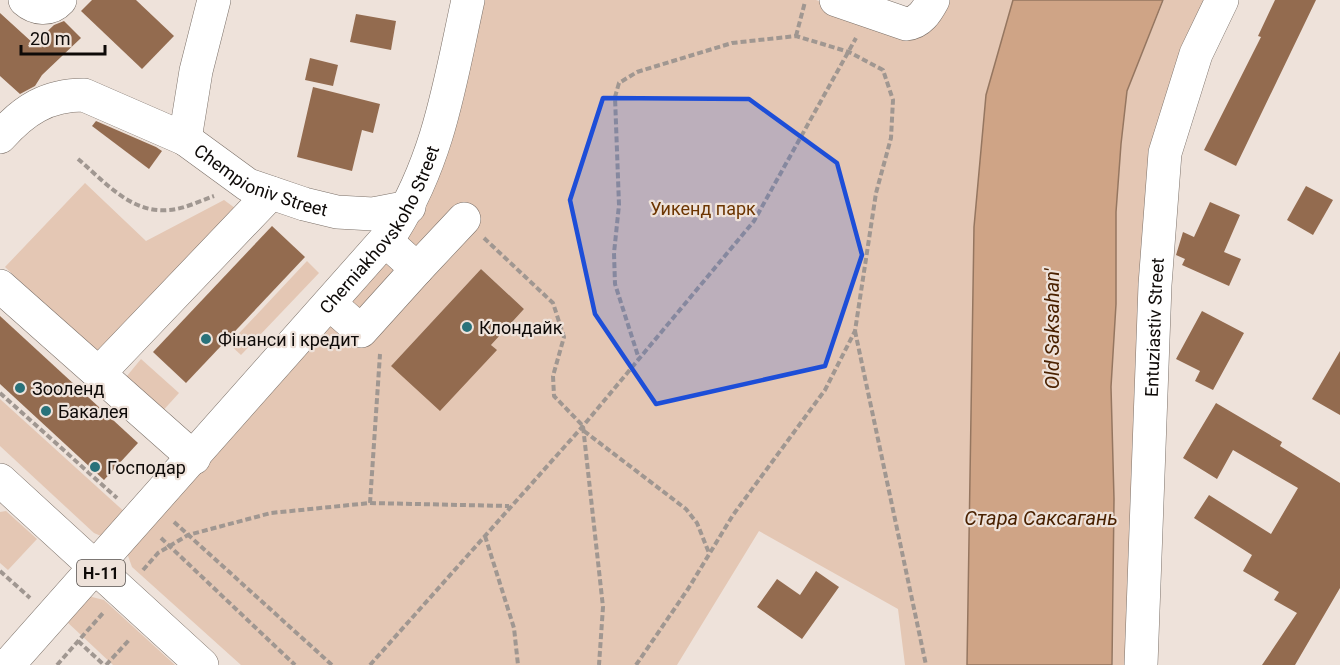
<svg xmlns="http://www.w3.org/2000/svg" width="1340" height="665" font-family="Roboto,sans-serif">
	<style>
		.green { fill: #e4c7b4; fill-rule: evenodd }
		.water { fill: #cfa486; stroke: #957660; stroke-width: 1.5 }
		.building { fill: #936b4f }
		.lines { fill: none; stroke-linecap: round; stroke-linejoin: round }
		.minor-casing { stroke: #7c7169; stroke-width: 34 }
		.major-casing { stroke: #7c7169; stroke-width: 34 }
		.path { stroke: #a09791; stroke-width: 4; stroke-dasharray: 6 3; stroke-linecap: butt }
		.minor { stroke: #fff; stroke-width: 33 }
		.major { stroke: #fff; stroke-width: 33 }
		.marked { fill: #1d4ed8; fill-opacity: 0.2; stroke: #1d4ed8; stroke-width: 4.5; stroke-linejoin: round }
		.poi-dot { fill: #29727a; stroke: #eee2da; stroke-width: 2 }
		.labels { text-anchor: middle; dominant-baseline: central; stroke-width: 4.5; stroke-linejoin: round; paint-order: stroke }
		.shield { fill: #eee2da; stroke: #514b47; stroke-width: 1.5 }
		.shield-label { font-size: 16px; font-weight: bold; fill: #0e0a08 }
		.street-label { font-size: 18px; fill: #0e0a08; stroke: #eee2da }
		.park-label { font-size: 18px; fill: #6d3602; stroke: #eee2da }
		.poi-label { font-size: 18px; fill: #0e0a08; stroke: #eee2da; text-anchor: start }
		.water-label { font-size: 20px; font-style: italic; fill: #4a2100; stroke: #eee2da }
	</style>
	<rect width="100%" height="100%" fill="#eee2da"/>
	<g class="green">
		<path d="M477,0H816L899,30L933,0H1013L986,95L974,227L967,665H905L898,609L759,531L677,665H241L132,567L127,553L404,239ZM481,269L524,309L491,345L496,350L391,366Z"/>
		<polygon points="1164,0 1222,0 1165,153 1141,665 1113,665 1114,499 1111,387 1116,304 1116,212 1121,144 1127,91"/>
		<polygon points="85,183 146,241 224,200 239,211 98,356 5,267"/>
		<polygon points="307,261 319,273 241,355 229,344"/>
		<polygon points="141,359 179,393 159,415 122,382"/>
		<polygon points="0,399 128,515 101,536 94,533 0,446"/>
		<polygon points="6,511 37,539 8,570 0,563 0,512"/>
		<polygon points="88,596 104,600 175,665 113,665 65,620"/>
	</g>
	<polygon class="water" points="1013,0 1163,0 1127,91 1121,144 1116,212 1116,304 1111,387 1114,499 1112,665 967,665 974,227 986,95"/>
	<g class="building">
		<polygon points="92,0 136,0 174,36 142,69 81,11"/>
		<polygon points="1275,0 1316,0 1236,166 1204,150 1261,37 1258,36"/>
		<polygon points="0,13 34,44 54,25 64,21 81,38 42,75 35,86 20,94 0,76"/>
		<polygon points="356,14 396,21 391,50 350,42"/>
		<polygon points="310,58 338,65 333,86 305,80"/>
		<polygon points="313,87 380,104 373,133 362,130 352,171 297,157"/>
		<polygon points="96,121 156,147 162,151 149,169 92,126"/>
		<polygon points="1306,186 1333,200 1313,235 1287,220"/>
		<polygon points="1210,202 1240,215 1224,252 1241,259 1229,286 1182,265 1185,259 1176,255 1183,232 1194,237"/>
		<polygon points="272,226 305,257 186,383 153,352"/>
		<polygon points="481,269 524,309 491,345 497,350 440,411 391,366"/>
		<polygon points="1202,311 1244,333 1213,390 1195,381 1200,371 1176,359"/>
		<polygon points="0,316 138,443 104,480 0,384"/>
		<polygon points="1340,351 1340,415 1312,399"/>
		<polygon points="1216,403 1282,442 1280,446 1340,483 1340,588 1295,665 1262,665 1297,613 1274,600 1279,592 1243,571 1252,555 1194,518 1209,495 1271,534 1298,488 1233,450 1217,479 1183,458"/>
		<polygon points="816,571 839,587 802,639 757,607 777,579 800,595"/>
	</g>
	<g class="lines">
		<g class="minor-casing">
			<g id="minor">
				<path d="M25,0C35,9 50,11 60,0"/>
				<path id="s1" d="M214,0L196,71L185,139L248,185L304,204L337,212L373,214L409,207"/>
				<path d="M836,0L906,24C920,23 927,11 933,0"/>
				<path d="M0,137C24,110 47,95 84,95L185,139"/>
				<polyline points="417,269 464,219"/>
				<polyline points="0,286 194,458"/>
				<polyline points="330,304 361,331 417,269 386,241"/>
				<polyline points="99,373 271,193"/>
				<path id="s2" d="M8,665L393,231C439,159 450,82 468,0"/>
				<path id="s3" d="M1141,665L1155,285L1165,153L1196,54L1222,0"/>
			</g>
		</g>
		<g class="major-casing">
			<polyline id="major" points="0,480 202,665"/>
		</g>
		<g class="path">
			<polyline points="796,36 805,2"/>
			<path d="M78,159C104,181 131,214 169,210C184,209 200,201 214,196"/>
			<polyline points="484,238 553,303 564,337 553,376 554,396 583,426 603,607 599,665"/>
			<polyline points="855,331 926,665"/>
			<polyline points="0,393 117,498"/>
			<polyline points="584,431 686,509 697,523 709,553"/>
			<polyline points="370,503 380,354"/>
			<polyline points="174,522 332,665"/>
			<polyline points="485,536 514,628 518,665"/>
			<polyline points="161,538 295,665"/>
			<polyline points="143,570 158,553 188,535 271,513 370,503 509,506"/>
			<polyline points="0,571 30,598"/>
			<polyline points="78,641 104,665"/>
			<polyline points="57,665 103,613"/>
			<polyline points="106,665 130,639"/>
			<polyline points="370,665 583,426 754,221 856,38"/>
			<polyline points="636,665 688,589 733,515 825,390 855,331 876,193 891,138 893,100 883,70 849,52 796,36 732,43 637,72 619,83 615,97 619,205 614,253 615,284 639,359"/>
		</g>
		<use href="#minor" class="minor"/>
		<use href="#major" class="major"/>
	</g>
	<path class="marked" d="M603,98L749,99L837,163L862,255L825,366L656,404L595,314L570,200Z"/>
	<g class="poi-dot">
		<circle cx="467" cy="327" r="6"/>
		<circle cx="206" cy="339" r="6"/>
		<circle cx="20" cy="388" r="6"/>
		<circle cx="46" cy="411" r="6"/>
		<circle cx="95" cy="467" r="6"/>
	</g>
	<g class="labels">
		<rect class="shield" x="77" y="560" width="48" height="26" rx="4.5"/>
		<g class="shield-label">
			<text x="101" y="573">Н-11</text>
		</g>
		<g class="street-label">
			<text stroke="none"><textPath href="#s1" startOffset="230">Chempioniv Street</textPath></text>
			<text stroke="none"><textPath href="#s2" startOffset="574">Cherniakhovskoho Street</textPath></text>
			<text stroke="none"><textPath href="#s3" startOffset="338">Entuziastiv Street</textPath></text>
		</g>
		<g class="park-label">
			<text x="703" y="208">Уикенд парк</text>
		</g>
		<g class="poi-label">
			<text x="479" y="327">Клондайк</text>
			<text x="218" y="339">Фінанси і кредит</text>
			<text x="32" y="388">Зооленд</text>
			<text x="58" y="411">Бакалея</text>
			<text x="107" y="467">Господар</text>
		</g>
		<g class="water-label">
			<text transform="translate(1052 329) rotate(-90)">Old Saksahan'</text>
			<text x="1041" y="518">Стара Саксагань</text>
		</g>
	</g>
	<path d="M21 45v9h84v-9" fill="none" stroke="#0e0a08" stroke-width="3"/>
	<text x="30" y="45" font-size="18" fill="#0e0a08" stroke="#eee2da" stroke-width="4.5" paint-order="stroke">20 m</text>
</svg>
